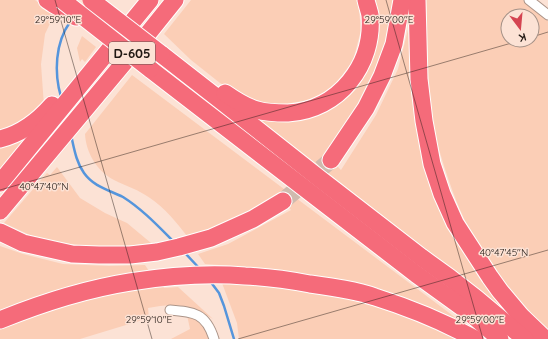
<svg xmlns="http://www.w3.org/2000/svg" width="548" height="339" font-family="Quicksand,sans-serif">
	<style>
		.green { fill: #fbceb6; fill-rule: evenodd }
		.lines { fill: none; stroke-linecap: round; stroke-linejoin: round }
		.stream { stroke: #5595dc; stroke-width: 2.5 }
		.highway-tunnel { stroke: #d0baae; stroke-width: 17; stroke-dasharray: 17 8; stroke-linecap: butt }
		.street-casing { stroke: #ac9488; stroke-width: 11 }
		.highway-casing { stroke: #fff; stroke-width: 19 }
		.street { stroke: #fff; stroke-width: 9 }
		.highway { stroke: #f56b7a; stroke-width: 17 }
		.highway-bridge-casing { stroke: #fff; stroke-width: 19; stroke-linecap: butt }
		.highway-bridge { stroke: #f56b7a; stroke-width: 17 }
		.ticks { fill: none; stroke: #211813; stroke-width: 1; stroke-opacity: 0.45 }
		.labels { text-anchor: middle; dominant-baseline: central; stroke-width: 3; stroke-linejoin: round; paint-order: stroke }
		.shield { fill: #fce2d5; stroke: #63554d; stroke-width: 1 }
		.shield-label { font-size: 13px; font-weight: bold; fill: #211813 }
		.ticks-label { font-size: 10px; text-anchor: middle; fill: #211813; stroke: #fce2d5; stroke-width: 3; stroke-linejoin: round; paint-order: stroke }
	</style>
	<rect width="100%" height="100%" fill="#fce2d5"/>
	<g class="green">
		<polygon points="0,0 35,0 54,15 45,34 41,64 44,106 14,128 0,132"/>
		<polygon points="191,0 358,0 361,30 353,61 333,87 310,100 288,107 268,105 249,100 220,83 191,60 164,34"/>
		<polygon points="375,0 394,0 389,35 381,63 331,160 341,170 376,115 398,69 411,18 418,130 502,303 499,306 255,116 338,103 354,89 366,74 373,57 377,41 378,26"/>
		<path d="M426,0H523L548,21V332C526,307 503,282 484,255C466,228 454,197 444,166C439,149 433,131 431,113C427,75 427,37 426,0ZM508,16H532V40H508Z"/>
		<polygon points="82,36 96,47 85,62 82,59 80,62 77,48"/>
		<path d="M132,75L464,324L300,274L246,267L205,264L198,254L228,244L291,210L279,195L262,203L253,211L227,225L187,236C176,222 165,208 150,198C139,190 126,186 114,180C97,171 86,153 85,134Z"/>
		<polygon points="32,134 0,170 0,145"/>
		<polygon points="57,167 80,198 105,213 127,223 151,243 118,247 95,247 62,243 32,236 4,223 47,173 50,175"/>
		<polygon points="0,246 23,254 63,264 109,266 145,265 149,271 0,313"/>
		<path d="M222,283C282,287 346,294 403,315C422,322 441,331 459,339H239L237,323Z"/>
		<path d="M163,286L164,288L178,287L213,319C207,316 202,312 196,310C180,303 164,305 148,308L149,318L80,339H0V329C35,314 71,302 108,295C126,291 144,289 163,286Z"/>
		<path d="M187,315C201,320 204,326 210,339H171L190,329Z"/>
	</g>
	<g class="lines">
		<g class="stream">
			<path d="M61,97C54,73 55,43 70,22"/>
			<path d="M71,135C74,148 76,162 84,173C94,187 109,190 123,197C142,209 158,226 174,242"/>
			<polyline points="185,253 200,269"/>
			<polyline points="210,281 219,293 224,306 234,339"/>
		</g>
		<polyline class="highway-tunnel" points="283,201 331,160"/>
		<g class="street-casing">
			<g id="street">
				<polyline points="529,0 548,15"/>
				<path d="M170,310C194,312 206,313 214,339"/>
			</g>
		</g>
		<g class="highway-casing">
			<g id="highway">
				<polyline points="47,0 53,4 76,17"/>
				<polyline points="417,0 419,79 424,121 432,164 442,194 455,223 490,277 500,291 521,316 545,339"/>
				<polyline points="161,54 220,100 320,179 421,257 450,278 477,299 525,339"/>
				<polyline points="150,69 416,274 470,313 500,339"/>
				<path d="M225,93C235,100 246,107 257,110C267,113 278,113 288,113C339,110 374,65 370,15C369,10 367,5 366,0"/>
				<path d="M0,139C21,134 38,121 52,105"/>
				<polyline points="331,160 366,108 382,76 394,44 402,0"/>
				<polyline points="0,183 150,0"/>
				<polyline points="0,211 138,46 175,0"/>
				<polyline points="0,232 23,243 72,254 99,255 130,255 157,252 179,247 211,238 253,219 283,201"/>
				<path d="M0,320C42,303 86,289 130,282C168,276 207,273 245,276C266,277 289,280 310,284C332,287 355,290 375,297C410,308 444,322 475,339"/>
			</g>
		</g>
		<use href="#street" class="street"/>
		<use href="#highway" class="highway"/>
		<g class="highway-bridge-casing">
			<g id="highway-bridge">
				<polyline points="62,0 150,69"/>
				<polyline points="91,0 161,54"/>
			</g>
		</g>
		<use href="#highway-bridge" class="highway-bridge"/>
	</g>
	<path class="ticks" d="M55,0L152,339M386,0L483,339M532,37L548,32M0,190L522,40M238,339L548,250"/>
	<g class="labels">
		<rect class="shield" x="109" y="42" width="46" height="22" rx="3"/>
		<g class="shield-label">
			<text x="132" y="53">D-605</text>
		</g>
	</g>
	<g class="ticks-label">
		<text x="58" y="23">29°59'10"E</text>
		<text x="389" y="23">29°59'00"E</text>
		<text x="44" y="190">40°47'40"N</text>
		<text x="504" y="256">40°47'45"N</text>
		<text x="149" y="323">29°59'10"E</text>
		<text x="480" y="323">29°59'00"E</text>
	</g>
	<g transform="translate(520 28) rotate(164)"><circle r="19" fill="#fce2d5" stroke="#a49187"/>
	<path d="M0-3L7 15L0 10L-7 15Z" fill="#d44451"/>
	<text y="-6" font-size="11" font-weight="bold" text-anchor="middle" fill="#211813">K</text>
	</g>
</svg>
